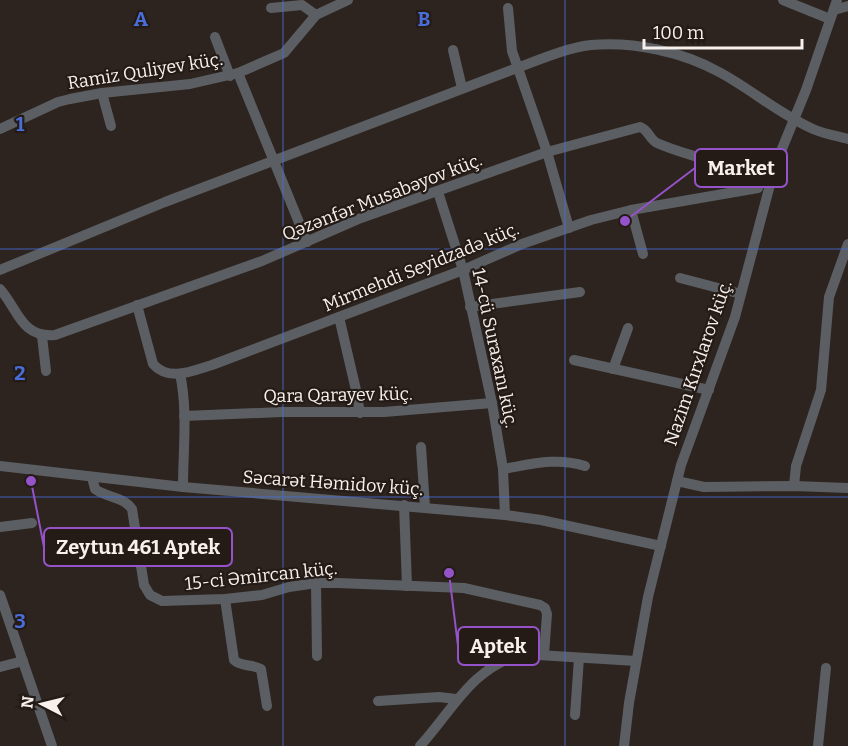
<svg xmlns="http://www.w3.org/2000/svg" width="848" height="746" font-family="Bitter,serif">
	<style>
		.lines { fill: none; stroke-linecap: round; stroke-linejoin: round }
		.minor { stroke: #5b5f63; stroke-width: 10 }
		.grid { fill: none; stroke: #496edc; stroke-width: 1.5; stroke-opacity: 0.55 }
		.labels { text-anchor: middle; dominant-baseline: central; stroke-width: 4.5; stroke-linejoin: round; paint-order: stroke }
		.street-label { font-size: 18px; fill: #f7f0ed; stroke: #241b16 }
		.grid-label { font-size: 20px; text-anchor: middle; font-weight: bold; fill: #496edc; stroke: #241b16; stroke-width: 4.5; stroke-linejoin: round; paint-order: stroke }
		.leader { fill: none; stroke: #9453c8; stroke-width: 2 }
		.callout-dot { fill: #9453c8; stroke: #241b16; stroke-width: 2 }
		.callout { fill: #241b16; stroke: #9453c8; stroke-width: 2 }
		.callout-label { font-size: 20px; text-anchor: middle; font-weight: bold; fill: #f7f0ed }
	</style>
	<rect width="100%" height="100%" fill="#2d241f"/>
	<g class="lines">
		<g class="minor">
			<polyline points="783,0 830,19"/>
			<polyline points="271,8 302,5 316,15"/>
			<polyline points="508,8 512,51 547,152 569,228"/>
			<polyline points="834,10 848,6"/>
			<polyline points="215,37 230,76"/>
			<polyline points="453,50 462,88"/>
			<polyline points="238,73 307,242"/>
			<polyline points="102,93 111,126"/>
			<polyline points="0,129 58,102 70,99 102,93 190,84 238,73 284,53 316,15 348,0"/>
			<polyline points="438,192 463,270 492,403 503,469 505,515"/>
			<polyline points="631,210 643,254"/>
			<path d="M0,270L165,202L517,68C541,59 566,48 591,45C633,41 683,52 719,72C751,89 779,114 813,129C824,134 837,136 848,139"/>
			<polyline points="680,278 741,294"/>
			<path d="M0,289C18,309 21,338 55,335L262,261L361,218L547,152L640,127C649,130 649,139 657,143C693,159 722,158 752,187"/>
			<path d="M137,305L153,364C169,382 192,371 212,365L463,270L522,244L591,220L631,210L758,188"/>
			<polyline points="470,307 580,292"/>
			<polyline points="339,317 356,390 360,413"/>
			<polyline points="42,336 46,371"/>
			<polyline points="574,360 709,390"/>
			<polyline points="613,369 628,328"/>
			<path d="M180,374C188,410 183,450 183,487"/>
			<polyline points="184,416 282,412 384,412 492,403"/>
			<polyline points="421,447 425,507"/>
			<polyline points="0,466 183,487 505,515 541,520 661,546"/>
			<path d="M503,469C532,464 557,457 585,466"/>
			<path d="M92,477L95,489C107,498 123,496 132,509L144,585L150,595L162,601L225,599L262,595L289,587L316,583H338L464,588L540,605L545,608L547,614L544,655"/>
			<polyline points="677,481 704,487 794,486 848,488"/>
			<polyline points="794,486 796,466 821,390 829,297 848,244"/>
			<polyline points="404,505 407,586"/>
			<polyline points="0,527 32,523"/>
			<polyline points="316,583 317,656"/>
			<polyline points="0,595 52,746"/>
			<path d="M225,599L234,660C241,667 252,664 261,669L267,706"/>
			<polyline points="0,667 23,661"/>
			<polyline points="378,701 439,697 456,699"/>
			<polyline points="575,715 579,658"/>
			<path d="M420,746C453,710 471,668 522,654L636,661"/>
			<polyline points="624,746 629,703 648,597 681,465 735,317 775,166 806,90 837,0"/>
			<polyline points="818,746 826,668"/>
		</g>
	</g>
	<path class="grid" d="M283,0V746M565,0V746M0,249H848M0,497H848"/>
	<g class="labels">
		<g class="street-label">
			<text transform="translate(145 71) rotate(-9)">Ramiz Quliyev küç.</text>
			<text transform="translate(382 197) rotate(-21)">Qəzənfər Musabəyov küç.</text>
			<text transform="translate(421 267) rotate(-22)">Mirmehdi Seyidzadə küç.</text>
			<text transform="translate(495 348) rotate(78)">14-cü Suraxanı küç.</text>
			<text transform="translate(698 363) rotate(-71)">Nazim Kırxlarov küç.</text>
			<text transform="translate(338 395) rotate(-1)">Qara Qarayev küç.</text>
			<text transform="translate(333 483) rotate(4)">Səcarət Həmidov küç.</text>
			<text transform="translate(261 576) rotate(-6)">15-ci Əmircan küç.</text>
		</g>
	</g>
	<g class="grid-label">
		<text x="141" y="26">A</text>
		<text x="424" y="26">B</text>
		<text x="20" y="131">1</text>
		<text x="20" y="380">2</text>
		<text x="20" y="628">3</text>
	</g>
	<path class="leader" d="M625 221L695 168M31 481L44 547M449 573L458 646"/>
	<g class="callout-dot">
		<circle cx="625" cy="221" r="6"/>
		<circle cx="31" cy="481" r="6"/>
		<circle cx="449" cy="573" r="6"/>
	</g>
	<g class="callout">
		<rect x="695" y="149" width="92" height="38" rx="6"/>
		<rect x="44" y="528" width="188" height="38" rx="6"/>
		<rect x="458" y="627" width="81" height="38" rx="6"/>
	</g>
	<g class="callout-label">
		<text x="741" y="175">Market</text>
		<text x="138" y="554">Zeytun 461 Aptek</text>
		<text x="498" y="653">Aptek</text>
	</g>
	<g transform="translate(42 704) rotate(277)" stroke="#241b16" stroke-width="4.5" paint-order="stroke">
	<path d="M0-4.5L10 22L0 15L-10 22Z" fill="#f7f0ed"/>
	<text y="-9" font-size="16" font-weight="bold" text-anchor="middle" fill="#f7f0ed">N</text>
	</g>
	<path d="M644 39v9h158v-9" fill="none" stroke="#f7f0ed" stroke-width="3"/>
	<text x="653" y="39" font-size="18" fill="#f7f0ed" stroke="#241b16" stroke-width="4.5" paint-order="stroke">100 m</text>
</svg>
